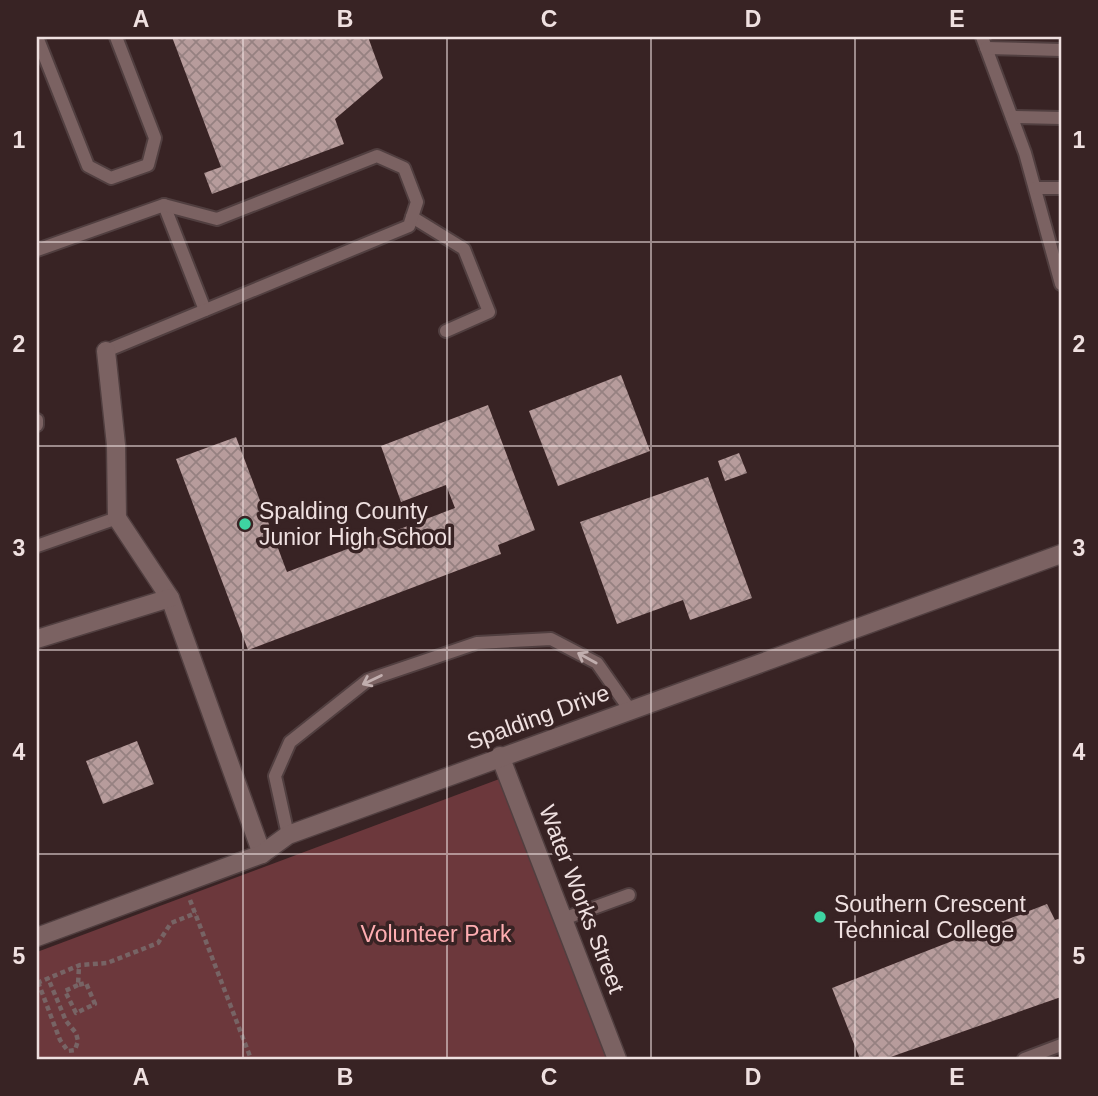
<svg xmlns="http://www.w3.org/2000/svg" width="1098" height="1096" font-family="Arial,sans-serif">
	<style>
		.green { fill: #6c383c }
		.building { fill: url(#building-cross-hatch) }
		.lines { fill: none; stroke-linecap: round; stroke-linejoin: round }
		.lane-casing { stroke: #513f40; stroke-width: 16 }
		.street-casing { stroke: #513f40; stroke-width: 21 }
		.path { stroke: #776465; stroke-width: 4.5; stroke-dasharray: 5 3.5; stroke-linecap: butt }
		.lane { stroke: #7b6262; stroke-width: 12 }
		.street { stroke: #7b6262; stroke-width: 18 }
		.oneway { stroke: #c1aeae }
		.grid { fill: none; stroke: #efe0e0; stroke-width: 2; stroke-opacity: 0.55 }
		.poi-dot { fill: #3ed4a2; stroke: #382324; stroke-width: 2.5 }
		.labels { text-anchor: middle; dominant-baseline: central; stroke-width: 7; stroke-linejoin: round; paint-order: stroke }
		.poi-label { font-size: 23px; fill: #efe0e0; stroke: #382324; text-anchor: start }
		.street-label { font-size: 23px; fill: #efe0e0; stroke: #382324 }
		.park-label { font-size: 23px; fill: #feadb1; stroke: #382324 }
		.neatline { fill: none; stroke: #efe0e0; stroke-width: 2.5 }
		.grid-label { font-size: 23px; text-anchor: middle; font-weight: bold; fill: #efe0e0 }
	</style>
	<defs>
		<pattern id="building-cross-hatch" width="8" height="8" patternUnits="userSpaceOnUse" patternTransform="scale(1.75)"><rect width="8" height="8" fill="#b79c9c"/><path d="M0 0l8 8M0 8l8-8" fill="none" stroke="#968181"/></pattern>
	</defs>
	<rect width="100%" height="100%" fill="#382324"/>
	<polygon class="green" points="510,775 616,1059 37,1059 37,952"/>
	<g class="building">
		<polygon points="172,37 368,37 383,78 335,119 344,144 212,194 204,173 221,167"/>
		<polygon points="621,375 650,451 558,486 529,411"/>
		<polygon points="488,405 535,530 498,545 501,554 248,650 176,459 236,437 287,572 455,508 446,485 401,502 381,446"/>
		<polygon points="739,453 747,473 725,481 718,461"/>
		<polygon points="708,477 752,598 690,620 683,600 617,624 580,522"/>
		<polygon points="137,741 154,784 103,804 86,761"/>
		<polygon points="1047,904 1055,920 1061,918 1061,997 885,1059 860,1059 832,988"/>
	</g>
	<g class="lines">
		<g class="lane-casing">
			<g id="lane">
				<polyline points="37,37 88,166 111,178 148,165 155,138 116,37"/>
				<polyline points="982,37 1025,153 1061,284"/>
				<polyline points="986,48 1061,50"/>
				<polyline points="1012,117 1061,118"/>
				<polyline points="1035,188 1061,188"/>
				<polyline points="164,205 205,310"/>
				<polyline points="412,217 464,249 489,312 446,331"/>
				<polyline points="37,250 164,205 217,219 377,156 404,168 417,202 409,226 106,351"/>
				<polyline points="37,420 37,425"/>
				<polyline points="37,546 117,518"/>
				<polyline points="288,835 275,776 290,742 368,680 477,643 551,639 597,663 630,710"/>
				<polyline points="563,919 629,895"/>
				<polyline points="1024,1059 1061,1045"/>
			</g>
		</g>
		<g class="street-casing">
			<g id="street">
				<polyline points="106,351 116,445 117,518 170,598 262,854"/>
				<polyline points="37,639 170,598"/>
				<polyline points="500,756 617,1059"/>
				<polyline points="37,937 262,854 288,835 1061,554"/>
			</g>
		</g>
		<g class="path">
			<polyline points="190,900 251,1059"/>
			<polyline points="38,982 60,1040 68,1051 75,1050 78,1041 76,1033 66,1021 48,978"/>
			<polyline points="37,983 80,965 107,963 158,943 171,923 196,913"/>
			<polyline points="78,985 65,991 76,1013 95,1004 86,983 78,985 79,966"/>
		</g>
		<use href="#lane" class="lane"/>
		<use href="#street" class="street"/>
	</g>
	<defs><path id="oneway-shaft" d="M-6 0H5M1.5-3L5.5 0L1.5 3" fill="none" stroke-width="1.6" stroke-linecap="round" stroke-linejoin="round" transform="scale(1.75)"/></defs>
	<g class="oneway">
		<use href="#oneway-shaft" transform="translate(587 658) rotate(-151)"/>
		<use href="#oneway-shaft" transform="translate(372 680) rotate(154)"/>
	</g>
	<path class="grid" d="M243,37V1059M447,37V1059M651,37V1059M855,37V1059M37,242H1061M37,446H1061M37,650H1061M37,854H1061"/>
	<g class="poi-dot">
		<circle cx="245" cy="524" r="7"/>
		<circle cx="820" cy="917" r="7"/>
	</g>
	<g class="labels">
		<g class="poi-label">
			<text x="259" y="511">Spalding County<tspan x="259" dy="26">Junior High School</tspan></text>
			<text x="834" y="904">Southern Crescent<tspan x="834" dy="26">Technical College</tspan></text>
		</g>
		<g class="street-label">
			<text transform="translate(538 717) rotate(-20)">Spalding Drive</text>
			<text transform="translate(582 899) rotate(69)">Water Works Street</text>
		</g>
		<g class="park-label">
			<text x="436" y="934">Volunteer Park</text>
		</g>
	</g>
	<rect width="1098" height="1096" fill="none" stroke="#382324" stroke-width="77"/>
	<rect x="38" y="38" width="1022" height="1020" class="neatline"/>
	<g class="grid-label">
		<text x="141" y="27">A</text>
		<text x="345" y="27">B</text>
		<text x="549" y="27">C</text>
		<text x="753" y="27">D</text>
		<text x="957" y="27">E</text>
		<text x="19" y="148">1</text>
		<text x="1079" y="148">1</text>
		<text x="19" y="352">2</text>
		<text x="1079" y="352">2</text>
		<text x="19" y="556">3</text>
		<text x="1079" y="556">3</text>
		<text x="19" y="760">4</text>
		<text x="1079" y="760">4</text>
		<text x="19" y="964">5</text>
		<text x="1079" y="964">5</text>
		<text x="141" y="1085">A</text>
		<text x="345" y="1085">B</text>
		<text x="549" y="1085">C</text>
		<text x="753" y="1085">D</text>
		<text x="957" y="1085">E</text>
	</g>
</svg>
